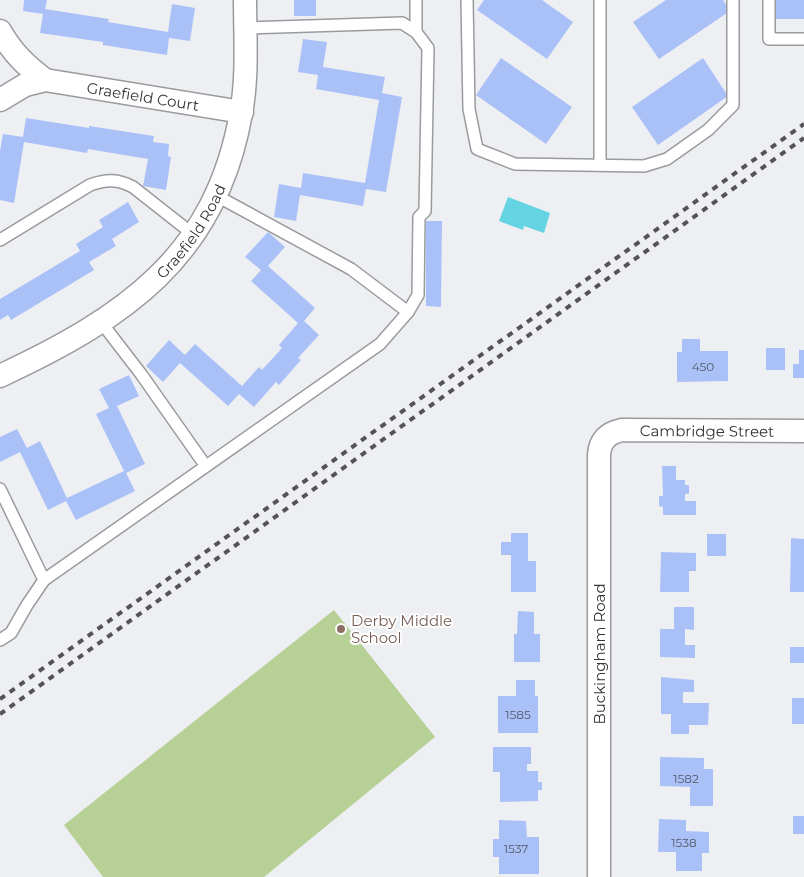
<svg xmlns="http://www.w3.org/2000/svg" width="804" height="877" font-family="Montserrat,sans-serif">
	<style>
		.green { fill: #b6d096 }
		.water { fill: #64d4e2 }
		.building { fill: #aac1f8 }
		.lines { fill: none; stroke-linecap: round; stroke-linejoin: round }
		.service-casing { stroke: #9a9b9d; stroke-width: 14 }
		.minor-casing { stroke: #9a9b9d; stroke-width: 25 }
		.service { stroke: #fff; stroke-width: 11 }
		.minor { stroke: #fff; stroke-width: 22 }
		.rail { stroke: #545456; stroke-width: 4; stroke-dasharray: 6 6; stroke-linecap: butt }
		.education-dot { fill: #8d6e63; stroke: #fff; stroke-width: 2 }
		.labels { text-anchor: middle; dominant-baseline: central; stroke-width: 4; stroke-linejoin: round; paint-order: stroke }
		.number-label { font-size: 12px; fill: #525866 }
		.street-label { font-size: 15px; fill: #353536; stroke: #fff }
		.education-label { font-size: 15px; fill: #785e54; stroke: #fff; text-anchor: start }
	</style>
	<rect width="100%" height="100%" fill="#eeeff2"/>
	<polygon class="green" points="334,610 435,737 264,877 103,877 64,825"/>
	<polygon class="water" points="508,197 550,213 544,233 524,226 523,230 499,221"/>
	<g class="building">
		<polygon points="24,0 47,0 45,9 109,19 108,22 168,32 172,4 195,8 190,41 169,38 167,55 103,45 103,42 40,33 43,14 23,11"/>
		<rect x="294" y="0" width="22" height="16"/>
		<polygon points="484,0 542,0 573,22 547,59 477,10"/>
		<polygon points="666,0 723,0 730,11 659,59 633,22"/>
		<rect x="774" y="0" width="30" height="19"/>
		<polygon points="303,39 327,42 323,67 385,77 382,93 402,97 386,192 366,189 363,206 300,195 296,221 274,217 279,184 301,188 303,173 365,183 379,100 316,89 318,75 298,72"/>
		<polygon points="501,58 572,107 546,144 476,95"/>
		<polygon points="703,58 728,96 658,145 632,107"/>
		<polygon points="26,118 89,128 89,126 154,136 153,142 169,144 168,156 171,157 166,190 143,186 148,159 88,149 87,153 24,142 14,203 0,200 0,151 3,134 23,137"/>
		<polygon points="128,202 139,222 112,239 116,246 89,262 94,270 11,320 8,315 0,320 0,299 80,251 76,244 103,227 99,220"/>
		<polygon points="426,221 442,221 441,307 426,306"/>
		<polygon points="268,232 285,247 268,266 315,308 304,321 319,335 298,358 301,360 279,385 276,382 254,407 239,394 228,406 180,363 163,382 146,366 169,340 185,355 195,344 242,386 259,367 262,370 282,348 279,345 298,323 251,281 261,270 245,257"/>
		<polygon points="682,339 700,339 700,351 728,351 728,381 677,382 677,352 682,352"/>
		<rect x="766" y="348" width="19" height="22"/>
		<polygon points="799,350 804,350 804,378 793,378 793,364 799,364"/>
		<polygon points="129,375 139,396 117,406 145,464 126,473 135,491 76,520 66,501 48,510 20,452 0,462 0,437 17,429 27,448 40,441 67,498 124,471 96,414 109,408 99,389"/>
		<polygon points="662,466 676,466 676,480 685,480 685,485 689,485 689,494 685,494 685,501 696,501 696,515 663,515 663,507 659,506 659,496 663,496"/>
		<polygon points="511,533 528,533 528,561 536,561 536,592 511,592 511,555 501,555 501,542 511,542"/>
		<rect x="707" y="534" width="19" height="22"/>
		<polygon points="791,538 804,539 804,592 790,592"/>
		<polygon points="661,552 696,553 696,571 689,571 689,592 660,592"/>
		<polygon points="674,607 694,607 694,630 685,629 685,645 695,645 695,658 660,657 660,629 674,629"/>
		<polygon points="518,611 534,612 534,634 540,634 540,662 514,662 514,634 517,634"/>
		<rect x="790" y="647" width="14" height="16"/>
		<polygon points="661,677 694,680 694,692 683,692 683,703 709,703 708,725 689,725 689,734 671,734 671,714 661,714"/>
		<polygon points="516,680 535,680 535,696 538,696 538,733 498,733 498,696 516,696"/>
		<rect x="792" y="698" width="12" height="26"/>
		<polygon points="493,747 531,747 531,764 527,764 527,771 538,771 538,782 542,782 542,790 538,790 538,801 500,802 500,772 493,772"/>
		<polygon points="660,757 704,758 704,769 713,769 713,806 690,806 690,787 660,786"/>
		<rect x="793" y="816" width="11" height="18"/>
		<polygon points="659,819 686,820 686,831 709,832 709,853 702,853 702,871 676,871 676,852 658,852"/>
		<polygon points="499,820 526,821 527,837 539,837 539,874 499,874 499,857 493,857 493,839 499,839"/>
	</g>
	<g class="lines">
		<g class="service-casing">
			<g id="service">
				<polyline points="467,0 469,109 477,149 515,164 644,166 667,159 708,130 733,105 733,0"/>
				<polyline points="600,0 600,165"/>
				<polyline points="769,0 769,39 804,39"/>
				<polyline points="416,32 416,0"/>
				<polyline points="217,196 351,269 408,312"/>
				<path d="M0,240L90,185C106,179 118,179 133,187L194,235"/>
				<polyline points="101,322 141,374 205,465"/>
				<polyline points="0,489 44,580 27,605 11,633 0,640"/>
				<polyline points="44,580 380,344 408,312 418,295 419,217 425,211 428,48 416,32 402,23 245,28"/>
			</g>
		</g>
		<g class="minor-casing">
			<g id="minor">
				<path d="M0,31C13,53 25,65 45,80"/>
				<path id="s1" d="M0,100L25,85L45,80L242,112"/>
				<path id="s2" d="M0,376C124,318 216,257 241,113C248,77 245,37 245,0"/>
				<path id="s3" d="M599,877V455C600,440 608,433 622,430L804,431"/>
			</g>
		</g>
		<use href="#service" class="service"/>
		<use href="#minor" class="minor"/>
		<g class="rail">
			<polyline points="0,699 804,124"/>
			<polyline points="0,714 804,138"/>
		</g>
	</g>
	<circle class="education-dot" cx="341" cy="629" r="5"/>
	<g class="labels">
		<g class="number-label">
			<text x="703" y="366">450</text>
			<text x="518" y="714">1585</text>
			<text x="686" y="778">1582</text>
			<text x="684" y="842">1538</text>
			<text x="516" y="848">1537</text>
		</g>
		<g class="street-label">
			<text stroke="none"><textPath href="#s1" startOffset="149">Graefield Court</textPath></text>
			<text stroke="none"><textPath href="#s2" startOffset="244">Graefield Road</textPath></text>
			<text stroke="none"><textPath href="#s3" startOffset="544">Cambridge Street</textPath></text>
			<text transform="translate(599 654) rotate(-90)">Buckingham Road</text>
		</g>
		<g class="education-label">
			<text x="351" y="620">Derby Middle<tspan x="351" dy="17">School</tspan></text>
		</g>
	</g>
</svg>
